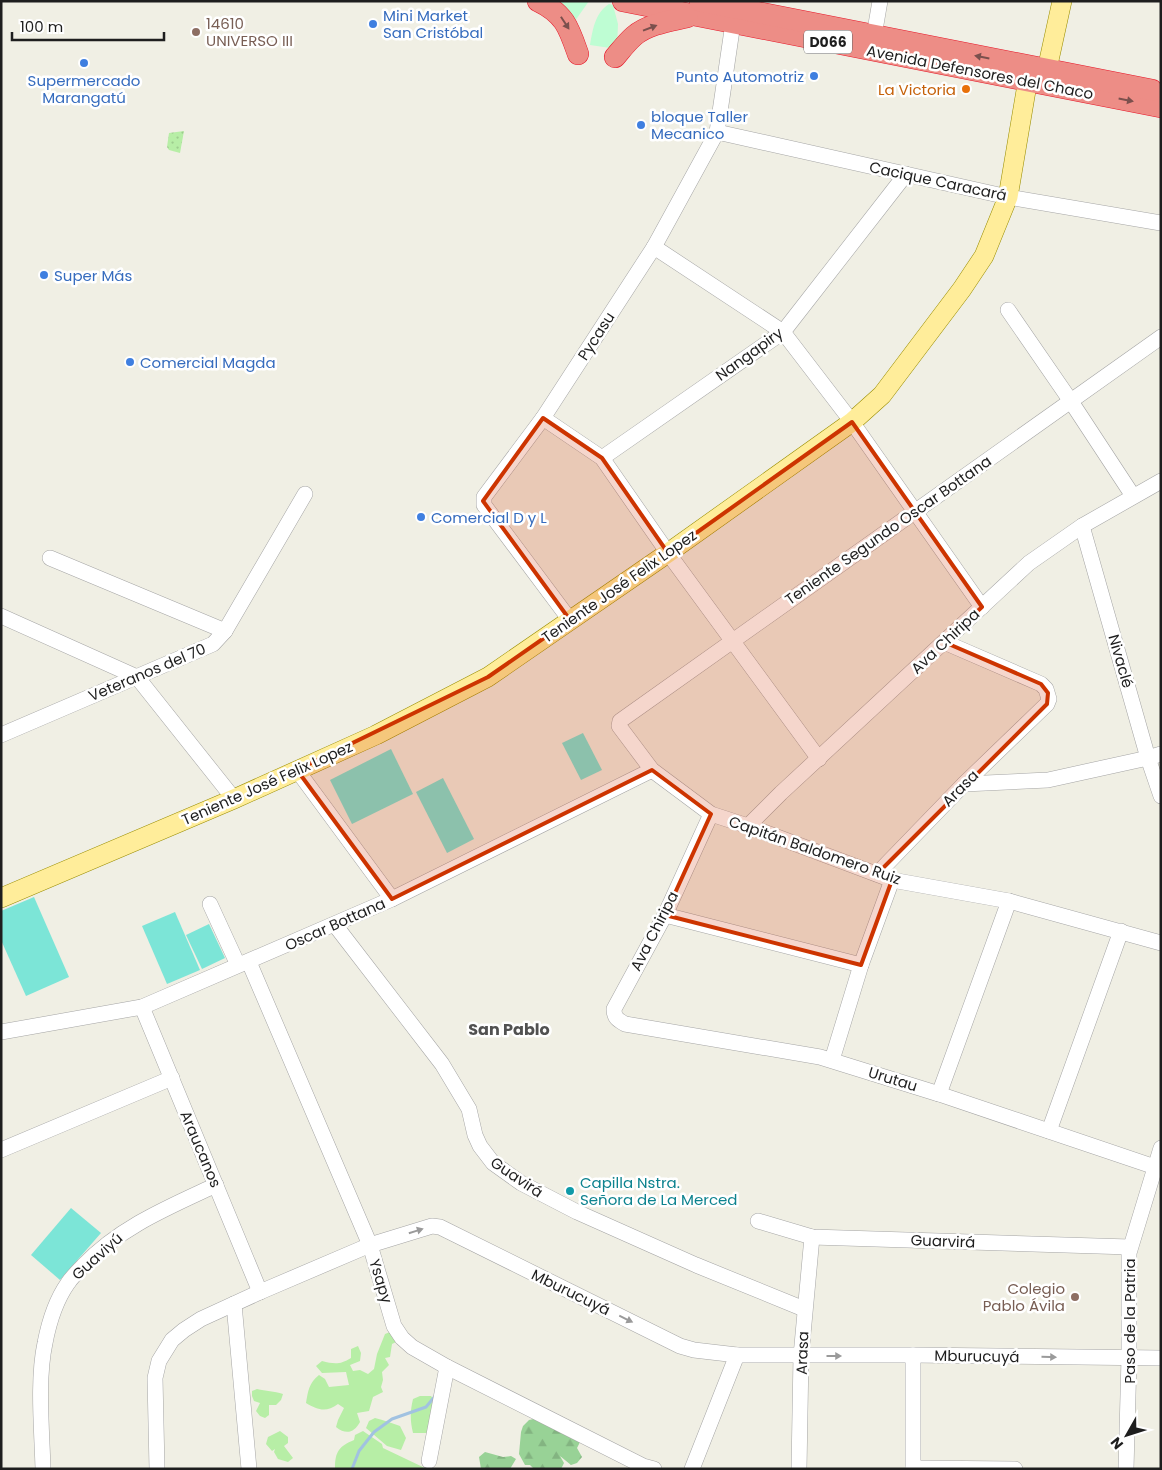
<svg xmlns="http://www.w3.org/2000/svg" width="1162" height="1470" font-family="Poppins,sans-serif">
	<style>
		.grass { fill: #b7eea6 }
		.forest { fill: url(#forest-firs) }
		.park { fill: #befdd3 }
		.garden { fill: url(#garden-dots) }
		.pitch { fill: #7ce5d7 }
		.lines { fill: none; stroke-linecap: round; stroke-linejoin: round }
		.stream { stroke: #a1c2e1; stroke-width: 3 }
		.minor-casing { stroke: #a5a5a5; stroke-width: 16 }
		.major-casing { stroke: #998d00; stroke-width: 20 }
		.highway-casing { stroke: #e7182a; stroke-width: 22 }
		.minor { stroke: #fff; stroke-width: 15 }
		.major { stroke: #ffed9a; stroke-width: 19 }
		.highway { stroke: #ed8d86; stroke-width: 21 }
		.oneway { fill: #7b504d }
		.oneway2 { fill: #9a9a9a }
		.marked { fill: #cd3400; fill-opacity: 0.2; stroke: #cd3400; stroke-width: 4; stroke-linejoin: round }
		.shop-dot { fill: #3f7fe0; stroke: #fff; stroke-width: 2 }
		.education-dot { fill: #8d6e63; stroke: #fff; stroke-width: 2 }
		.food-dot { fill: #e8710a; stroke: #fff; stroke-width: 2 }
		.culture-dot { fill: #0f9aa8; stroke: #fff; stroke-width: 2 }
		.labels { text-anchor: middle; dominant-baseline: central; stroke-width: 5; stroke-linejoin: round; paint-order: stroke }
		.shield { fill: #fff; stroke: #626262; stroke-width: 1 }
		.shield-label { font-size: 14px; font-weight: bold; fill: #1e1e1e }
		.shop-label { font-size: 15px; fill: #366cbe; stroke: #fff; text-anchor: start }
		.education-label { font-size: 15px; fill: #785e54; stroke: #fff; text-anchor: start }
		.street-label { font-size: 15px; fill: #1e1e1e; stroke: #fff }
		.food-label { font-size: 15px; fill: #c56008; stroke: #fff; text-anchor: end }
		.culture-label { font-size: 15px; fill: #0d838f; stroke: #fff; text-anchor: start }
		.neighbourhood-label { font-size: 16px; font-weight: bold; fill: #515151; stroke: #fff }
	</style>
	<defs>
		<pattern id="forest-firs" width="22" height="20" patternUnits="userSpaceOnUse" patternTransform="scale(1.25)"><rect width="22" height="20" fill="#98d296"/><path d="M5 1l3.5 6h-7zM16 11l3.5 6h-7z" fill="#83b481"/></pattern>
		<pattern id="garden-dots" width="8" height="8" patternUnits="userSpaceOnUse" patternTransform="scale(1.25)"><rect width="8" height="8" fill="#b7eea6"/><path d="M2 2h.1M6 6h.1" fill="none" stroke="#9dcc8e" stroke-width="1.8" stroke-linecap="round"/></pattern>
	</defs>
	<rect width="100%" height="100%" fill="#f0efe4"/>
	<g class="grass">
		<path d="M390,1332L396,1342L392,1344L390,1357L385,1358L389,1365L382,1372L383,1380L381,1387L383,1392L373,1397L369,1411L357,1413L360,1422C354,1433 346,1435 336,1427L338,1420L344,1408L338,1404C326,1413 318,1410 306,1403C308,1391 309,1383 319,1375L325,1379L329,1387L349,1385L346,1372L322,1373L316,1366L322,1361C334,1364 340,1365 351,1358V1349L358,1346L361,1353L360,1361L350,1365L353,1371L360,1370L368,1374L374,1369L377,1354L385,1334Z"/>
		<path d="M257,1389C266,1391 274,1391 283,1394L281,1400L276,1405H269V1415L265,1418L260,1416L256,1411L260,1403L254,1401L252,1396V1391Z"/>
		<path d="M420,1396H431L435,1401L430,1433H413C410,1421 410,1411 413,1399Z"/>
		<path d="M375,1418C384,1420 391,1423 400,1426L406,1438L401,1450L387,1446L366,1428L369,1421Z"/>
		<polygon points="280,1431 288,1437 288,1443 284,1446 293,1458 288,1462 278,1459 274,1452 275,1449 272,1451 266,1444 268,1437"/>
		<path d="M363,1431L382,1444L383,1448L427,1469L335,1468C335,1452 339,1446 354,1440L355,1435Z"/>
	</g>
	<g class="forest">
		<polygon points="538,1418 580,1442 577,1448 582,1457 577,1463 571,1465 560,1456 564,1463 561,1469 534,1469 530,1465 525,1465 519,1454 521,1432 523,1426 529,1420"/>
		<polygon points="485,1452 503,1457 511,1456 516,1459 510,1469 481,1469 479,1457"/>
	</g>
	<g class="park">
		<polygon points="558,1 589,1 575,21"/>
		<path d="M609,4L613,5L618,24L617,49L590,45C593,29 595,13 609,4Z"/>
	</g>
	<polygon class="garden" points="184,131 180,153 169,150 167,147 169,133"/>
	<g class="pitch">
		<polygon points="583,733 602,770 581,780 562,743"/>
		<polygon points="391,749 413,794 352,824 330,780"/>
		<polygon points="443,778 474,839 447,853 416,792"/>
		<polygon points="34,897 69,977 26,996 1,940 1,911"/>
		<polygon points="175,912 200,970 167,984 142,926"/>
		<polygon points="209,924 225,958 202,969 186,935"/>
		<polygon points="71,1208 101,1233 60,1280 31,1255"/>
	</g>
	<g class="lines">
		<polyline class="stream" points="352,1469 359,1451 374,1432 392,1419 426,1407 436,1395"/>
		<g class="minor-casing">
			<g id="minor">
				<polyline points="874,36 880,1"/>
				<polyline points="717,132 1008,197 1161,223"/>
				<polyline points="654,247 783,332 852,422 982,607"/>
				<polyline points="1008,310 1070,400 1133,496"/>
				<polyline points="1161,337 620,721 619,726 652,770 711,814 748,826 892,880 1009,901 1161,943"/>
				<polyline points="543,418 602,458 668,553 819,759"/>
				<polyline points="602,458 783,332 906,174"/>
				<polyline points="1082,526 1148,758 1161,796"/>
				<polyline points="50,558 225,631"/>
				<polyline points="1,616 137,677 234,799"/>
				<polyline points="570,620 484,505 484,497 543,418 654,247 717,132 733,23"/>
				<polyline points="1,735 213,644 225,631 305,494"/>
				<polyline points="297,770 392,899"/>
				<polyline points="964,784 1048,780 1148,758 1161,754"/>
				<path d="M711,814L665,915L614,1009C614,1018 618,1020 625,1024L820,1057L939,1094L1161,1169"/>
				<polyline points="748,826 781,793 1029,563 1082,526 1161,481"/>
				<polyline points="877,874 964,784 1047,704 1049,699 1046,689 1041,684 944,642"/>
				<polyline points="210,904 238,965"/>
				<polyline points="665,915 861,965"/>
				<polyline points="335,925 442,1064 469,1109 475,1135 480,1146 493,1163 521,1183 577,1212 696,1265 804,1309"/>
				<polyline points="249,962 370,1245 394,1326 402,1338 412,1347 447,1367 643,1466 654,1469"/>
				<polyline points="142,1007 260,1292"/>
				<polyline points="1,1032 142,1007 392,899 652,770"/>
				<polyline points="832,1060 861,965 892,880"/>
				<polyline points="939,1094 1009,901"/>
				<polyline points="1049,1131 1121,931"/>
				<polyline points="1,1150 172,1078"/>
				<polyline points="758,1221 812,1237 1130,1247"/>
				<polyline points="234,1304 249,1469"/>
				<polyline points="913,1355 913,1469"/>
				<polyline points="429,1461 447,1367"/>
				<polyline points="913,1468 1015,1469"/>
				<path d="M43,1469C42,1431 37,1380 45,1343C49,1322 56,1300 68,1283C72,1277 78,1271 83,1266C120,1227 169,1207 216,1185"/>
				<polyline points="157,1469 155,1378 159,1361 172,1340 184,1330 201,1319 260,1292 370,1245 432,1226 440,1227 680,1346 694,1350 737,1355 913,1355 1161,1358"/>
				<polyline points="692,1469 737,1355"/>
				<polyline points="799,1469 801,1356 812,1237"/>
				<polyline points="1126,1469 1129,1358 1129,1253 1161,1148"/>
			</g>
		</g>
		<g class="major-casing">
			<g id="major">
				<polyline points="1044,83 1062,1"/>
				<polyline points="1,898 234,799 376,735 488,677 668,553 852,422 882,395 962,289 984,256 1008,197 1030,67"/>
			</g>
		</g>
		<g class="highway-casing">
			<g id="highway">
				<path d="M538,1C565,14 569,28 578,54"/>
				<polyline points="623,1 1161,107"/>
				<polyline points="700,1 1152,90"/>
				<path d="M615,57C621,50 627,42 634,36C648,24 670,21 687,17"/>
			</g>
		</g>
		<use href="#minor" class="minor"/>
		<use href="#major" class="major"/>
		<use href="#highway" class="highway"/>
	</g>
	<defs><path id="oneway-solid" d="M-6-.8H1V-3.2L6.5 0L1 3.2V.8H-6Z" transform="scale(1.25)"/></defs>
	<g class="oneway">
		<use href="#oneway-solid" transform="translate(565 23) rotate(57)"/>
		<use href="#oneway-solid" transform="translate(650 28) rotate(-21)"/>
		<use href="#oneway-solid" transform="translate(982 57) rotate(-169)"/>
		<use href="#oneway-solid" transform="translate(1126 100) rotate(11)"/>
	</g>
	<g class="oneway2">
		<use href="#oneway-solid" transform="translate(416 1231) rotate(-17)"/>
		<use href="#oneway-solid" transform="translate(626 1319) rotate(26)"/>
		<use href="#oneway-solid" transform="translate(834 1356)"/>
		<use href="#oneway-solid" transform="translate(1049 1357) rotate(1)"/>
	</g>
	<path class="marked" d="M543,418L602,458L668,553L852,422L982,607L944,642L1041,684L1048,693L1047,704L877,874L892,880L861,965L665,915L711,814L652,770L392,899L297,770L488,677L570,620L483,501Z"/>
	<g class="shop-dot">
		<circle cx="373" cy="24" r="5"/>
		<circle cx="84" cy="63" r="5"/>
		<circle cx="814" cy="76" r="5"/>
		<circle cx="641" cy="125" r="5"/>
		<circle cx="44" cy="275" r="5"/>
		<circle cx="130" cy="362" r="5"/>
		<circle cx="421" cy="517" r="5"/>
	</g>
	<g class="education-dot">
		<circle cx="196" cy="32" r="5"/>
		<circle cx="1075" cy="1297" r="5"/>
	</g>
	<circle class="food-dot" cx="966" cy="89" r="5"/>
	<circle class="culture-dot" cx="570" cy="1191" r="5"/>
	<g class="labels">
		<rect class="shield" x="804" y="30.5" width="48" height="23" rx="4"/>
		<g class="shield-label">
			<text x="828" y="42">D066</text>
		</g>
		<g class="shop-label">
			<text x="383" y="15">Mini Market<tspan x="383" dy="17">San Cristóbal</tspan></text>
			<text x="804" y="76" text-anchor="end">Punto Automotriz</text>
			<text x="84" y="80" text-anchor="middle">Supermercado<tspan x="84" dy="17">Marangatú</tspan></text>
			<text x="651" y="116">bloque Taller<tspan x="651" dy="17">Mecanico</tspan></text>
			<text x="54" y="275">Super Más</text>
			<text x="140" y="362">Comercial Magda</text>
			<text x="431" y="517">Comercial D y L</text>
		</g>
		<g class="education-label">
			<text x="206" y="23">14610<tspan x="206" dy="17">UNIVERSO III</tspan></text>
			<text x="1065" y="1288" text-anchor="end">Colegio<tspan x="1065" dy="17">Pablo Ávila</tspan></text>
		</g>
		<g class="street-label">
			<text transform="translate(980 72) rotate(11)">Avenida Defensores del Chaco</text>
			<text transform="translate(938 181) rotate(12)">Cacique Caracará</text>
			<text transform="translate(596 336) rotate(-57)">Pycasu</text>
			<text transform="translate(749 354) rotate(-36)">Nangapiry</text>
			<text transform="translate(888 530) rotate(-35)">Teniente Segundo Oscar Bottana</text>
			<text transform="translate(619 586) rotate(-35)">Teniente José Felix Lopez</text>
			<text transform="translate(945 641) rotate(-43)">Ava Chiripa</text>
			<text transform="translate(1121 661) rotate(74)">Nivaclé</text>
			<text transform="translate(147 672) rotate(-23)">Veteranos del 70</text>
			<text transform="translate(267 783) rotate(-24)">Teniente José Felix Lopez</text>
			<text transform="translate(960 788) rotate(-45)">Arasa</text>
			<text transform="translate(815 850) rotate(19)">Capitán Baldomero Ruiz</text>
			<text transform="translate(335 924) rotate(-24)">Oscar Bottana</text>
			<text transform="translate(654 931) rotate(-63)">Ava Chiripa</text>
			<text transform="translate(893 1079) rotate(17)">Urutau</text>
			<text transform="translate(201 1149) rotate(67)">Araucanos</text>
			<text transform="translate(517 1177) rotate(34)">Guavirá</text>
			<text transform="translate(943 1241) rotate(2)">Guarvirá</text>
			<text transform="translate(97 1256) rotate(-42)">Guaviyú</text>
			<text transform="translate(381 1281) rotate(73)">Ysapy</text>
			<text transform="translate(571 1292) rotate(26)">Mburucuyá</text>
			<text transform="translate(1129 1321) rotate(-90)">Paso de la Patria</text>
			<text transform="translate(802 1353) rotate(-88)">Arasa</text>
			<text transform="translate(977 1356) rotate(1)">Mburucuyá</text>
		</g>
		<g class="food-label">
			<text x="956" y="89">La Victoria</text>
		</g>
		<g class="culture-label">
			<text x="580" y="1182">Capilla Nstra.<tspan x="580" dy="17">Señora de La Merced</tspan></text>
		</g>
		<g class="neighbourhood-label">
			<text x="509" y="1029">San Pablo</text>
		</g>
	</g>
	<rect width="1162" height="1470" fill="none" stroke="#1e1e1e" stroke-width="5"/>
	<g transform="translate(1127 1435) rotate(231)" stroke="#ffffff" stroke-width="4" paint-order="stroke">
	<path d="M0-4L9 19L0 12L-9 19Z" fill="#1e1e1e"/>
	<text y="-8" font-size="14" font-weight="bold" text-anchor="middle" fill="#1e1e1e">N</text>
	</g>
	<path d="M12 32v8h152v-8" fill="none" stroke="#1e1e1e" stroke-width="2.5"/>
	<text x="20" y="32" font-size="15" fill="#1e1e1e" stroke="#ffffff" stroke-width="4" paint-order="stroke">100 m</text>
</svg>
